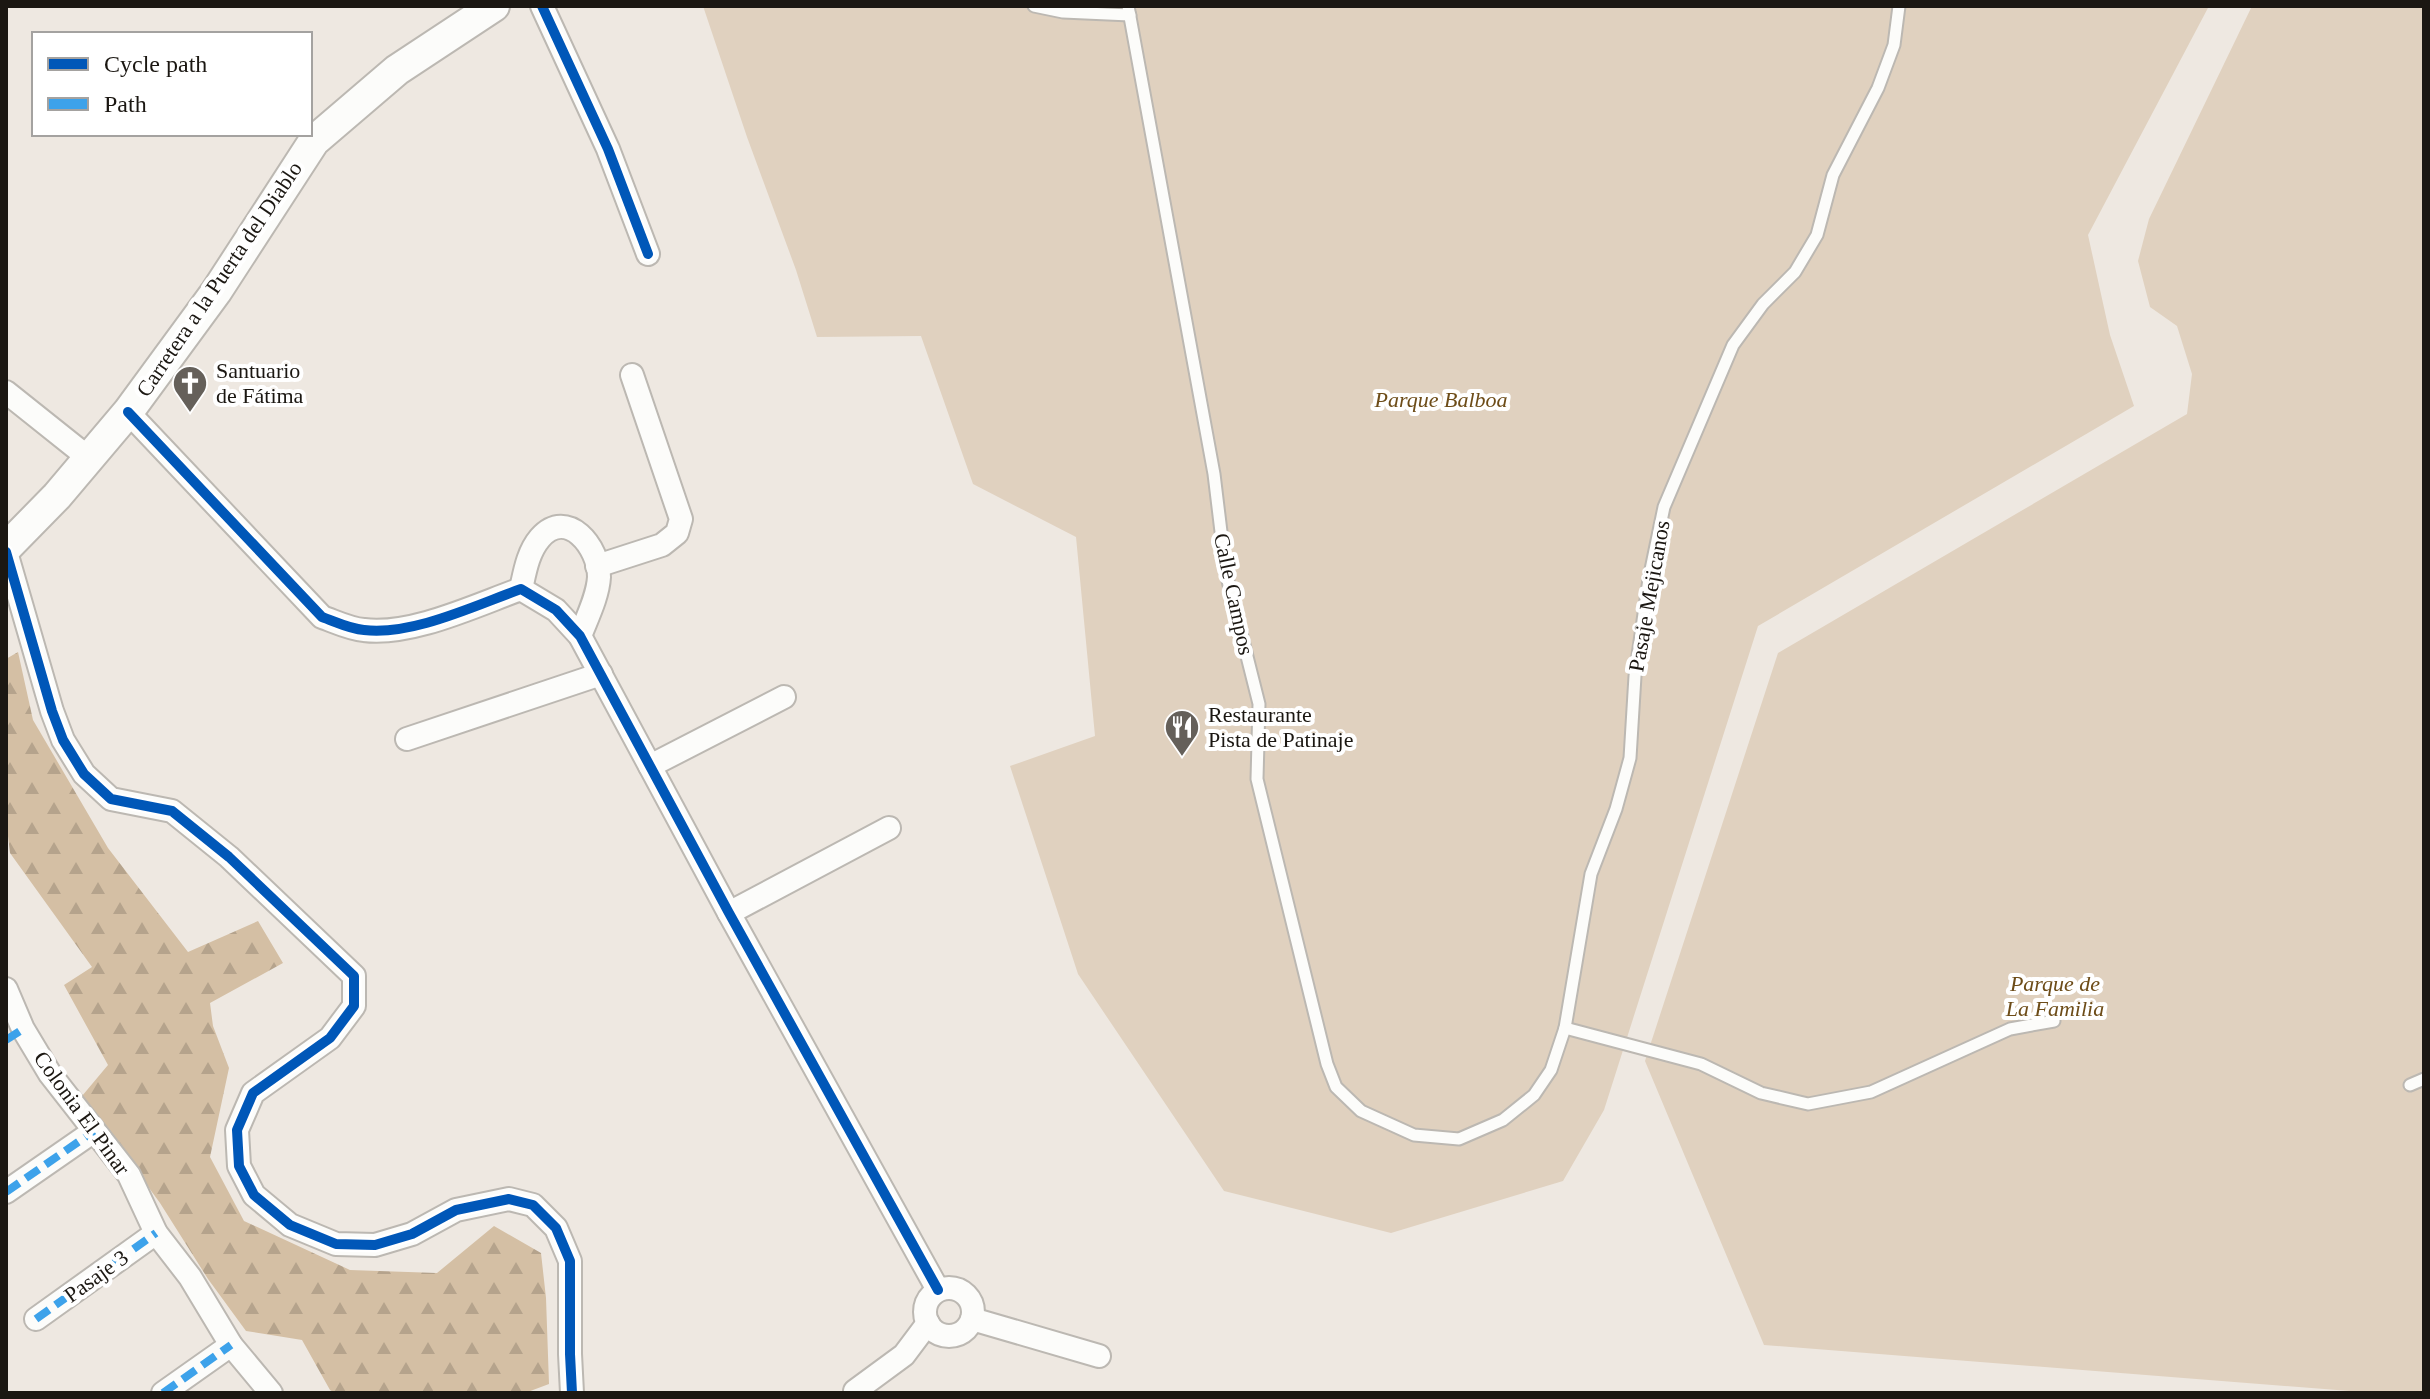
<svg xmlns="http://www.w3.org/2000/svg" width="2430" height="1399" font-family="'Times New Roman',serif">
	<style>
		.forest { fill: url(#forest-firs) }
		.park { fill: #e0d1bf }
		.lines { fill: none; stroke-linecap: round; stroke-linejoin: round }
		.service-casing { stroke: #bcb8b2; stroke-width: 15 }
		.minor-casing { stroke: #bcb8b2; stroke-width: 26 }
		.secondary-casing { stroke: #bcb8b2; stroke-width: 34 }
		.service { stroke: #fcfcfa; stroke-width: 11 }
		.minor { stroke: #fcfcfa; stroke-width: 22 }
		.secondary { stroke: #fcfcfa; stroke-width: 30 }
		.quiet { stroke: #3da2ea; stroke-width: 8; stroke-dasharray: 16 8; stroke-linecap: butt }
		.cycleway-casing { stroke: #fff; stroke-width: 15 }
		.cycleway { stroke: #0057b8; stroke-width: 10 }
		.labels { text-anchor: middle; dominant-baseline: central; stroke-width: 8; stroke-linejoin: round; paint-order: stroke }
		.street-label { font-size: 22px; fill: #1b1712; stroke: #fff }
		.poi-label { font-size: 22px; fill: #1b1712; stroke: #fff; text-anchor: start }
		.park-label { font-size: 22px; font-style: italic; fill: #6d4c18; stroke: #fff }
	</style>
	<defs>
		<pattern id="forest-firs" width="22" height="20" patternUnits="userSpaceOnUse" patternTransform="scale(2)"><rect width="22" height="20" fill="#d4bfa4"/><path d="M5 1l3.5 6h-7zM16 11l3.5 6h-7z" fill="#b5a38c"/></pattern>
	</defs>
	<rect width="100%" height="100%" fill="#eee8e1"/>
	<polygon class="forest" points="18,652 33,720 108,848 188,952 258,921 283,963 210,1003 213,1026 229,1068 210,1157 244,1221 350,1270 437,1273 494,1226 541,1253 546,1298 549,1384 525,1393 335,1393 330,1390 302,1340 246,1331 208,1279 160,1203 82,1096 108,1065 64,985 92,967 10,853 6,819 6,659"/>
	<g class="park">
		<polygon points="703,6 2209,6 2088,235 2110,335 2134,406 1758,626 1604,1110 1563,1181 1391,1233 1224,1191 1078,974 1010,766 1095,736 1076,537 973,484 921,336 817,337 796,270 747,137"/>
		<polygon points="2252,6 2424,6 2424,1393 2375,1393 1764,1345 1645,1061 1778,653 2187,414 2192,374 2177,326 2150,307 2138,261 2149,219"/>
	</g>
	<g class="lines">
		<g class="service-casing">
			<g id="service">
				<polyline points="1034,6 1063,12 1130,15"/>
				<polyline points="1128,6 1214,474 1226,573 1259,704 1257,779 1327,1064 1336,1087 1361,1111 1414,1135 1459,1139 1503,1120 1534,1095 1551,1070 1565,1028 1591,874 1616,809 1630,758 1635,676 1649,579 1664,507 1733,345 1763,304 1795,272 1817,235 1833,175 1878,88 1894,45 1899,6"/>
				<polyline points="1565,1028 1701,1064 1761,1093 1808,1104 1871,1092 2010,1029 2054,1021"/>
				<polyline points="2410,1085 2424,1079"/>
			</g>
		</g>
		<g class="minor-casing">
			<g id="minor">
				<polyline points="542,6 608,149 648,254"/>
				<polyline points="6,392 90,459"/>
				<path d="M128,412L322,617C336,622 350,629 364,630C412,636 476,605 521,589L556,610L580,636L729,913L938,1290"/>
				<polyline points="6,552 52,711 63,740 84,774 111,799 172,811 229,857 354,976 354,1006 330,1038 253,1093 237,1130 239,1166 254,1195 290,1225 336,1244 375,1245 412,1234 456,1210 509,1199 533,1205 556,1228 570,1261 570,1354 572,1393"/>
				<polyline points="597,566 662,545 677,533 681,519 632,375"/>
				<path d="M521,589C525,571 528,552 540,538C567,507 599,547 599,577C598,596 587,618 580,636"/>
				<polyline points="407,739 601,674"/>
				<polyline points="650,766 784,697"/>
				<polyline points="729,913 889,828"/>
				<polyline points="6,989 23,1029 50,1074 129,1175 156,1233 190,1277 231,1345 271,1393"/>
				<polyline points="6,1192 94,1131"/>
				<circle cx="949" cy="1312" r="24"/>
				<polyline points="36,1319 156,1233"/>
				<polyline points="972,1319 1099,1356"/>
				<polyline points="855,1391 904,1355 928,1323"/>
				<polyline points="163,1393 231,1345"/>
			</g>
		</g>
		<g class="secondary-casing">
			<polyline id="secondary" points="6,548 57,496 128,412 216,292 314,141 397,70 494,6"/>
		</g>
		<use href="#service" class="service"/>
		<use href="#minor" class="minor"/>
		<use href="#secondary" class="secondary"/>
		<g class="quiet">
			<polyline points="6,1040 23,1029"/>
			<polyline points="6,1192 94,1131"/>
			<polyline points="36,1319 156,1233"/>
			<polyline points="163,1393 231,1345"/>
		</g>
		<g class="cycleway-casing">
			<g id="cycleway">
				<polyline points="542,6 608,149 648,254"/>
				<path d="M128,412L322,617C336,622 350,629 364,630C412,636 476,605 521,589L556,610L580,636L729,913L938,1290"/>
				<polyline points="6,552 52,711 63,740 84,774 111,799 172,811 229,857 354,976 354,1006 330,1038 253,1093 237,1130 239,1166 254,1195 290,1225 336,1244 375,1245 412,1234 456,1210 509,1199 533,1205 556,1228 570,1261 570,1354 572,1393"/>
			</g>
		</g>
		<use href="#cycleway" class="cycleway"/>
	</g>
	<defs>
		<g id="church-pin" transform="scale(1.8)"><path d="M0 17L-7.5 6A9.5 9.5 0 1 1 7.5 6Z" fill="#65605a" stroke="#fff"/><path d="M-1.2-6h2.4v3.5h3.3v2.4h-3.3V6h-2.4V-.1h-3.3v-2.4h3.3Z" fill="#fff"/></g>
		<g id="restaurant-pin" transform="scale(1.8)"><path d="M0 17L-7.5 6A9.5 9.5 0 1 1 7.5 6Z" fill="#65605a" stroke="#fff"/><path d="M-5-6h1v4h1v-4h1v4h1v-4h1v5L-1.5 .5V6h-2V.5L-5-1ZM5-6V6H3V1.5H1.5Q1.5-4 5-6Z" fill="#fff"/></g>
	</defs>
	<g fill-rule="evenodd">
		<use href="#church-pin" x="190" y="383"/>
		<use href="#restaurant-pin" x="1182" y="727"/>
	</g>
	<g class="labels">
		<g class="street-label">
			<text transform="translate(219 279) rotate(-56)">Carretera a la Puerta del Diablo</text>
			<text transform="translate(1234 594) rotate(78)">Calle Campos</text>
			<text transform="translate(1649 596) rotate(-80)">Pasaje Mejicanos</text>
			<text transform="translate(82 1113) rotate(54)">Colonia El Pinar</text>
			<text transform="translate(96 1276) rotate(-36)">Pasaje 3</text>
		</g>
		<g class="poi-label">
			<text x="216" y="370">Santuario<tspan x="216" dy="25">de Fátima</tspan></text>
			<text x="1208" y="714">Restaurante<tspan x="1208" dy="25">Pista de Patinaje</tspan></text>
		</g>
		<g class="park-label">
			<text x="1441" y="399">Parque Balboa</text>
			<text x="2055" y="983">Parque de<tspan x="2055" dy="25">La Familia</tspan></text>
		</g>
	</g>
	<rect width="2430" height="1399" fill="none" stroke="#1b1712" stroke-width="16"/>
	<rect x="32" y="32" width="280" height="104" fill="#ffffff" stroke="#a4a2a0" stroke-width="2"/>
	<rect x="48" y="58" width="40" height="12" fill="#0057b8" stroke="#a4a2a0" stroke-width="2"/>
	<text x="104" y="72" font-size="24" fill="#1b1712">Cycle path</text>
	<rect x="48" y="98" width="40" height="12" fill="#3da2ea" stroke="#a4a2a0" stroke-width="2"/>
	<text x="104" y="112" font-size="24" fill="#1b1712">Path</text>
</svg>
